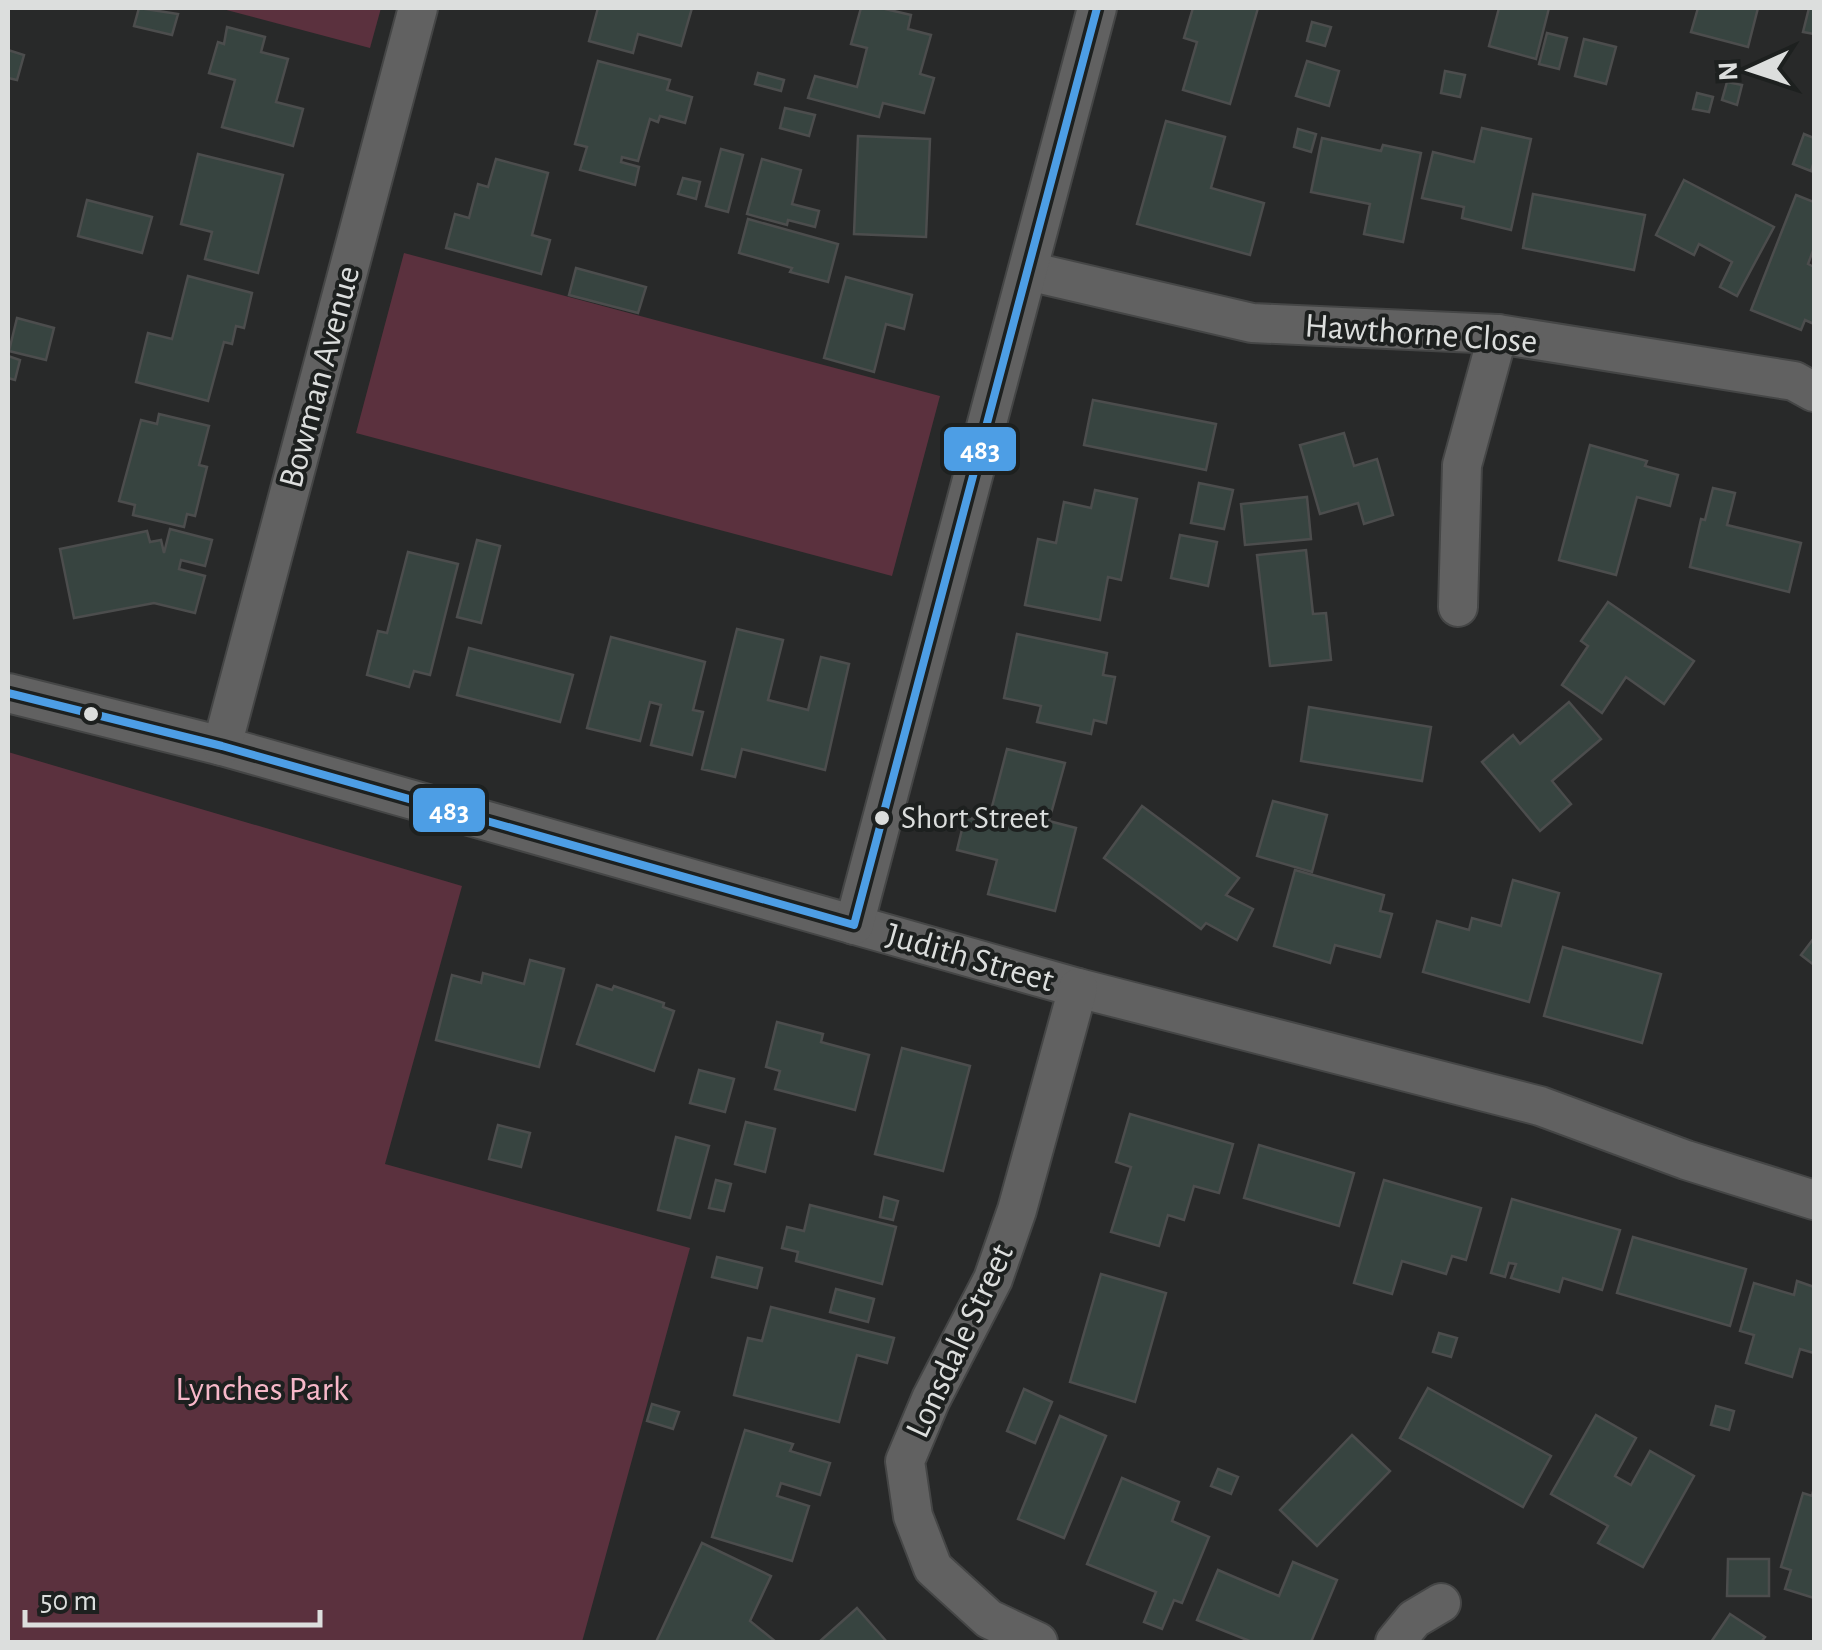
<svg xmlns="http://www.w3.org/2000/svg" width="1822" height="1650" font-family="'Alegreya Sans',sans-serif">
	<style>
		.green { fill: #5b313e }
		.building { fill: #374440; stroke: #4c4d4d; stroke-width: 2.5 }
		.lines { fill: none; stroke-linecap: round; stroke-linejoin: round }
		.minor-casing { stroke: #454646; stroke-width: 42 }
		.minor { stroke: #616161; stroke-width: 38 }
		.bus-1-casing { stroke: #1d201f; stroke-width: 15 }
		.bus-1 { stroke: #4d9ee5; stroke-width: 8 }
		.bus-dot { fill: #dcdedd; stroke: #1d201f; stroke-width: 4 }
		.labels { text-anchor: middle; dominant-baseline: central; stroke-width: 8; stroke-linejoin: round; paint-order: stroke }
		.bus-label { font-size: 32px; fill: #dcdedd; stroke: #1d201f; text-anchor: start }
		.street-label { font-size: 35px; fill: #dcdedd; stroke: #1d201f }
		.park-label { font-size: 35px; fill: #f7b8c9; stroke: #1d201f }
		.line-badge { stroke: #1d201f; stroke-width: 4 }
		.badge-label { font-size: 28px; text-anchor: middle; font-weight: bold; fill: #fff }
	</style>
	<rect width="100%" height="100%" fill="#282929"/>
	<g class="green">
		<polygon points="219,8 381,8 370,48"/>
		<polygon points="404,253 940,396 892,576 356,433"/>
		<polygon points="8,752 462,886 385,1164 690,1248 582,1642 8,1642"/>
	</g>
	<g class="building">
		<polygon points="139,8 178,14 172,35 134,26"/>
		<polygon points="598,8 692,8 681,46 638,34 633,53 589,41"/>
		<polygon points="861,8 881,8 911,15 908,29 931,35 920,74 934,78 924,113 883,103 879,117 808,98 815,76 857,87 867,48 851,44"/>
		<polygon points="1193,8 1258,8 1230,104 1183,90 1197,42 1184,38"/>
		<polygon points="1499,8 1549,8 1536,59 1489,46"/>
		<polygon points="1698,8 1758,8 1748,47 1691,32"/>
		<polygon points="1809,8 1814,8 1814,34 1803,32"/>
		<polygon points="1312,22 1331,27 1325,46 1307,41"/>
		<polygon points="227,27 265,37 261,52 288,59 276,102 303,109 293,146 222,127 235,80 209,73 218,42 224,44"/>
		<polygon points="1547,33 1567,38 1559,69 1539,64"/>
		<polygon points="1584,39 1616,47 1606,84 1575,76"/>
		<polygon points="8,50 24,55 17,80 8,78"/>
		<polygon points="598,61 670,80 667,90 692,97 685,123 660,116 658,122 650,119 638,161 622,157 621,162 639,167 635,185 580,170 587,147 575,144"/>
		<polygon points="1307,61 1339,71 1329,106 1296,96"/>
		<polygon points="1445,71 1465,75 1460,97 1441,93"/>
		<polygon points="758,73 784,80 781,91 755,84"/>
		<polygon points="1727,82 1742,85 1737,105 1722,100"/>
		<polygon points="1697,93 1713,97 1709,112 1693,109"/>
		<polygon points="785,108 815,115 809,136 780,128"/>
		<polygon points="1166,121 1225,137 1211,188 1264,203 1250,255 1137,224"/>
		<polygon points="1482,128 1531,139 1511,230 1462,218 1464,207 1422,198 1433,152 1474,162"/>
		<polygon points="1298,129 1316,134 1311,152 1294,147"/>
		<polygon points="1804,134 1814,138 1814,161 1811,171 1793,164"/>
		<polygon points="858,136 930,139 926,237 854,234"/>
		<polygon points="1322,138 1381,151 1383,145 1421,153 1403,242 1364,234 1370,204 1311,192"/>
		<polygon points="721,149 743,155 728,212 706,206"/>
		<polygon points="198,154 283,175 258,273 205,259 212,232 181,224"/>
		<polygon points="496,159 548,173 532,235 550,240 541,274 446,248 455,214 469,218 478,184 488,187"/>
		<polygon points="762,159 801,170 792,204 819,211 815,227 788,220 787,225 747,214"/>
		<polygon points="683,178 700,182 696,199 678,194"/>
		<polygon points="1684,180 1774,227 1737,296 1720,287 1732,262 1699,244 1694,255 1656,235"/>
		<polygon points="1533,194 1645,215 1634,270 1523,248"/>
		<polygon points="1796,195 1814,202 1814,248 1808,264 1814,267 1814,324 1805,320 1801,330 1751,310"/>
		<polygon points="87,200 152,217 142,253 78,236"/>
		<polygon points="748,219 838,244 828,282 790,272 792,268 739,253"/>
		<polygon points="576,268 646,287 638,313 569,295"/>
		<polygon points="188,276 252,293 244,328 236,326 232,344 224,342 208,401 136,382 148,333 172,339"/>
		<polygon points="846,277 912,295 904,329 886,324 874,372 824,358"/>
		<polygon points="17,318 54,328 46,360 9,351"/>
		<polygon points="8,356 20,360 15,380 8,378"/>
		<polygon points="1093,400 1216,424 1206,470 1084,445"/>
		<polygon points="159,414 209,426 199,465 207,467 195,516 187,514 184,527 133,515 135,505 119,501 141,420 157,424"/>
		<polygon points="1344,433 1354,466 1377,459 1393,515 1364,524 1358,503 1320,514 1300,445"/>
		<polygon points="1590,445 1647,461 1645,466 1678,475 1670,506 1637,497 1616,575 1559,560"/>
		<polygon points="1199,483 1233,490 1224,529 1191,523"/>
		<polygon points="1713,488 1735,493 1727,525 1801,543 1789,592 1690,567 1701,519 1705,520"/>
		<polygon points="1095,490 1137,499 1121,580 1108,577 1100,620 1025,605 1038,539 1056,543 1064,502 1091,508"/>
		<polygon points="1307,497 1311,539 1245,545 1241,504"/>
		<polygon points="170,529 212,540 205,566 181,560 179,569 205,576 195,613 154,603 74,618 60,549 147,531 150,542 161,540 164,553"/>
		<polygon points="1180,535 1217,542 1208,586 1171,578"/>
		<polygon points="477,540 500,546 481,623 457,617"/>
		<polygon points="1306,550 1313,614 1326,613 1331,660 1270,666 1257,555"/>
		<polygon points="408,552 458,564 430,675 414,671 409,687 367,675 378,631 387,633"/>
		<polygon points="1608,602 1694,661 1664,704 1626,677 1602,713 1562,685 1588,646 1581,641"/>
		<polygon points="737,629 783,640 768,700 808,710 821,657 849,664 825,770 742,749 735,777 702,769"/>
		<polygon points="1017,634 1107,653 1103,675 1115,677 1106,723 1094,720 1091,734 1037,722 1041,706 1004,698"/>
		<polygon points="611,637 705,662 693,710 703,712 692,755 651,745 661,705 650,702 640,741 587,728"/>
		<polygon points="469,648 573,675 560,722 457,695"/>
		<polygon points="1569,702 1601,739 1552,781 1571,804 1540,831 1482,762 1513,735 1520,744"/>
		<polygon points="1309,707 1431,727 1422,781 1301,761"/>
		<polygon points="1007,749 1065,763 1049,821 1076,828 1055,911 988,894 997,860 957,850 965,817 988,822"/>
		<polygon points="1273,801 1327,815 1312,872 1257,856"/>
		<polygon points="1142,806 1239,878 1226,895 1253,909 1237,940 1206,923 1201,929 1104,858"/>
		<polygon points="1295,870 1384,895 1380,911 1392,914 1380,957 1335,945 1330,963 1274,946"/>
		<polygon points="1513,880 1559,893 1529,1002 1423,972 1437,921 1469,930 1472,918 1501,926"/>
		<polygon points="1814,938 1814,965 1801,955"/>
		<polygon points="1563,947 1661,974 1642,1043 1544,1016"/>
		<polygon points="530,960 564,969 539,1067 436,1040 452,975 481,983 483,973 524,984"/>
		<polygon points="597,985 612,990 614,986 664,1003 663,1007 674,1011 654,1071 577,1044"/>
		<polygon points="777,1022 823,1034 821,1042 869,1055 855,1110 775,1089 780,1071 766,1067"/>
		<polygon points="902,1048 970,1066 943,1171 875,1154"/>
		<polygon points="699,1070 734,1079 725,1112 690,1103"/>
		<polygon points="1130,1114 1233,1144 1219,1193 1194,1186 1184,1220 1168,1215 1159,1246 1111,1232 1131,1167 1116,1162"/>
		<polygon points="746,1122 775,1129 765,1172 735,1164"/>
		<polygon points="498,1125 530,1133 521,1167 489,1159"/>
		<polygon points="676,1137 709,1146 690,1218 658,1210"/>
		<polygon points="1259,1145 1354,1173 1339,1226 1244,1198"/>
		<polygon points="716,1180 731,1184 724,1211 709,1208"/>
		<polygon points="1384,1180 1481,1208 1466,1260 1452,1256 1446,1274 1402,1261 1392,1294 1354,1283"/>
		<polygon points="884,1197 898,1201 893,1220 880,1217"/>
		<polygon points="1512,1199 1620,1230 1602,1290 1563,1278 1559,1292 1511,1278 1516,1264 1509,1263 1505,1277 1491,1273"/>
		<polygon points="810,1205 896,1227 882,1284 796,1261 798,1252 782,1248 787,1227 804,1231"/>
		<polygon points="1633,1237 1746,1269 1730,1326 1617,1293"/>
		<polygon points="717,1257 762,1268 757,1288 712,1277"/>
		<polygon points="1101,1274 1166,1293 1135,1402 1070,1382"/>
		<polygon points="1797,1281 1814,1287 1814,1353 1800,1349 1792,1377 1746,1363 1754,1335 1740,1331 1754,1283 1794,1295"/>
		<polygon points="836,1289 874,1299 868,1322 830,1312"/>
		<polygon points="771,1307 894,1338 887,1363 857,1355 839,1422 734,1395 748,1338 762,1341"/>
		<polygon points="1439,1333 1457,1338 1451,1357 1433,1352"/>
		<polygon points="1428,1388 1551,1456 1523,1507 1400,1438"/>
		<polygon points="1024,1389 1052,1402 1035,1443 1007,1431"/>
		<polygon points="652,1404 679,1412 673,1429 647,1421"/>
		<polygon points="1716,1406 1734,1411 1729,1430 1711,1425"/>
		<polygon points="1596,1415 1636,1438 1615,1476 1631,1485 1650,1451 1694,1476 1643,1567 1598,1543 1608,1526 1551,1494"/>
		<polygon points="1060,1416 1106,1436 1064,1538 1018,1519"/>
		<polygon points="745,1430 793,1444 790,1451 830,1463 820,1495 781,1483 777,1496 809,1506 792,1561 712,1537"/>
		<polygon points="1352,1435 1390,1471 1317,1546 1280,1510"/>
		<polygon points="1218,1469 1238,1477 1231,1494 1211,1486"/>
		<polygon points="1122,1478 1179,1502 1172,1521 1209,1537 1182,1603 1174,1600 1162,1629 1144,1622 1156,1592 1087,1564"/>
		<polygon points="1814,1487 1814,1598 1785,1589 1791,1570 1781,1567 1803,1493 1812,1496"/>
		<polygon points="702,1543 771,1576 750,1621 776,1642 656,1642"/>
		<polygon points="1728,1559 1769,1559 1769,1596 1727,1596"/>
		<polygon points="1293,1562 1337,1580 1311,1642 1252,1642 1197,1620 1218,1570 1279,1596"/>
		<polygon points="857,1608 887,1642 819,1642"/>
		<polygon points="1730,1614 1765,1637 1761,1642 1711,1642"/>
	</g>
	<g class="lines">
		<g class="minor-casing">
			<g id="minor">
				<polyline points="1028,271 1252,323 1498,334 1794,381 1814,392"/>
				<polyline points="1458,607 1462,465 1498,334"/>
				<polyline points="8,693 222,746 1078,988 1540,1106 1686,1160 1814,1200"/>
				<polyline points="222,746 418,8"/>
				<polyline points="854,925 1097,8"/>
				<polyline points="1038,1642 989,1619 933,1568 913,1516 905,1461 931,1399 993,1279 1017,1210 1078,988"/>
				<polyline points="1395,1642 1414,1619 1441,1603"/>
			</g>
		</g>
		<use href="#minor" class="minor"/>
		<g class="bus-1-casing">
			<polyline id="bus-1" points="8,693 222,746 854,925 1097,8"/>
		</g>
		<use href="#bus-1" class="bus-1"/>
	</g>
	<g class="bus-dot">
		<circle cx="91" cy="714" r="9"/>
		<circle cx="882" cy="818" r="9"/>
	</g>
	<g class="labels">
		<g class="bus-label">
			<text x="901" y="818">Short Street</text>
		</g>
		<g class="street-label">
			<text transform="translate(1421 334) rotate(4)">Hawthorne Close</text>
			<text transform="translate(320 377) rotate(-75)">Bowman Avenue</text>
			<text transform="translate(970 958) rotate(16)">Judith Street</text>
			<text transform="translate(960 1341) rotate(-65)">Lonsdale Street</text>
		</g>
		<g class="park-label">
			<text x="262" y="1389">Lynches Park</text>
		</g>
	</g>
	<g class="line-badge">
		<rect x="942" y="425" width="76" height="48" rx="10" fill="#4d9ee5"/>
		<rect x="411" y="786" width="76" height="48" rx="10" fill="#4d9ee5"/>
	</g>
	<g class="badge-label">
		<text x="980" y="459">483</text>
		<text x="449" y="820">483</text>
	</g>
	<rect width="1822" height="1650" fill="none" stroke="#dcdedd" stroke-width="20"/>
	<g transform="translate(1752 70) rotate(267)" stroke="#1d201f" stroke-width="8" paint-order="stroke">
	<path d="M0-8L18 38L0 25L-18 38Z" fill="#dcdedd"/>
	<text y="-15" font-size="28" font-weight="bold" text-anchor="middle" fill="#dcdedd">N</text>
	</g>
	<path d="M25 1610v15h295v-15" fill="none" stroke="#dcdedd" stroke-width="5"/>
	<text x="40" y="1610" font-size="30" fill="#dcdedd" stroke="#1d201f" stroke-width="8" paint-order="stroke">50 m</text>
</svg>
